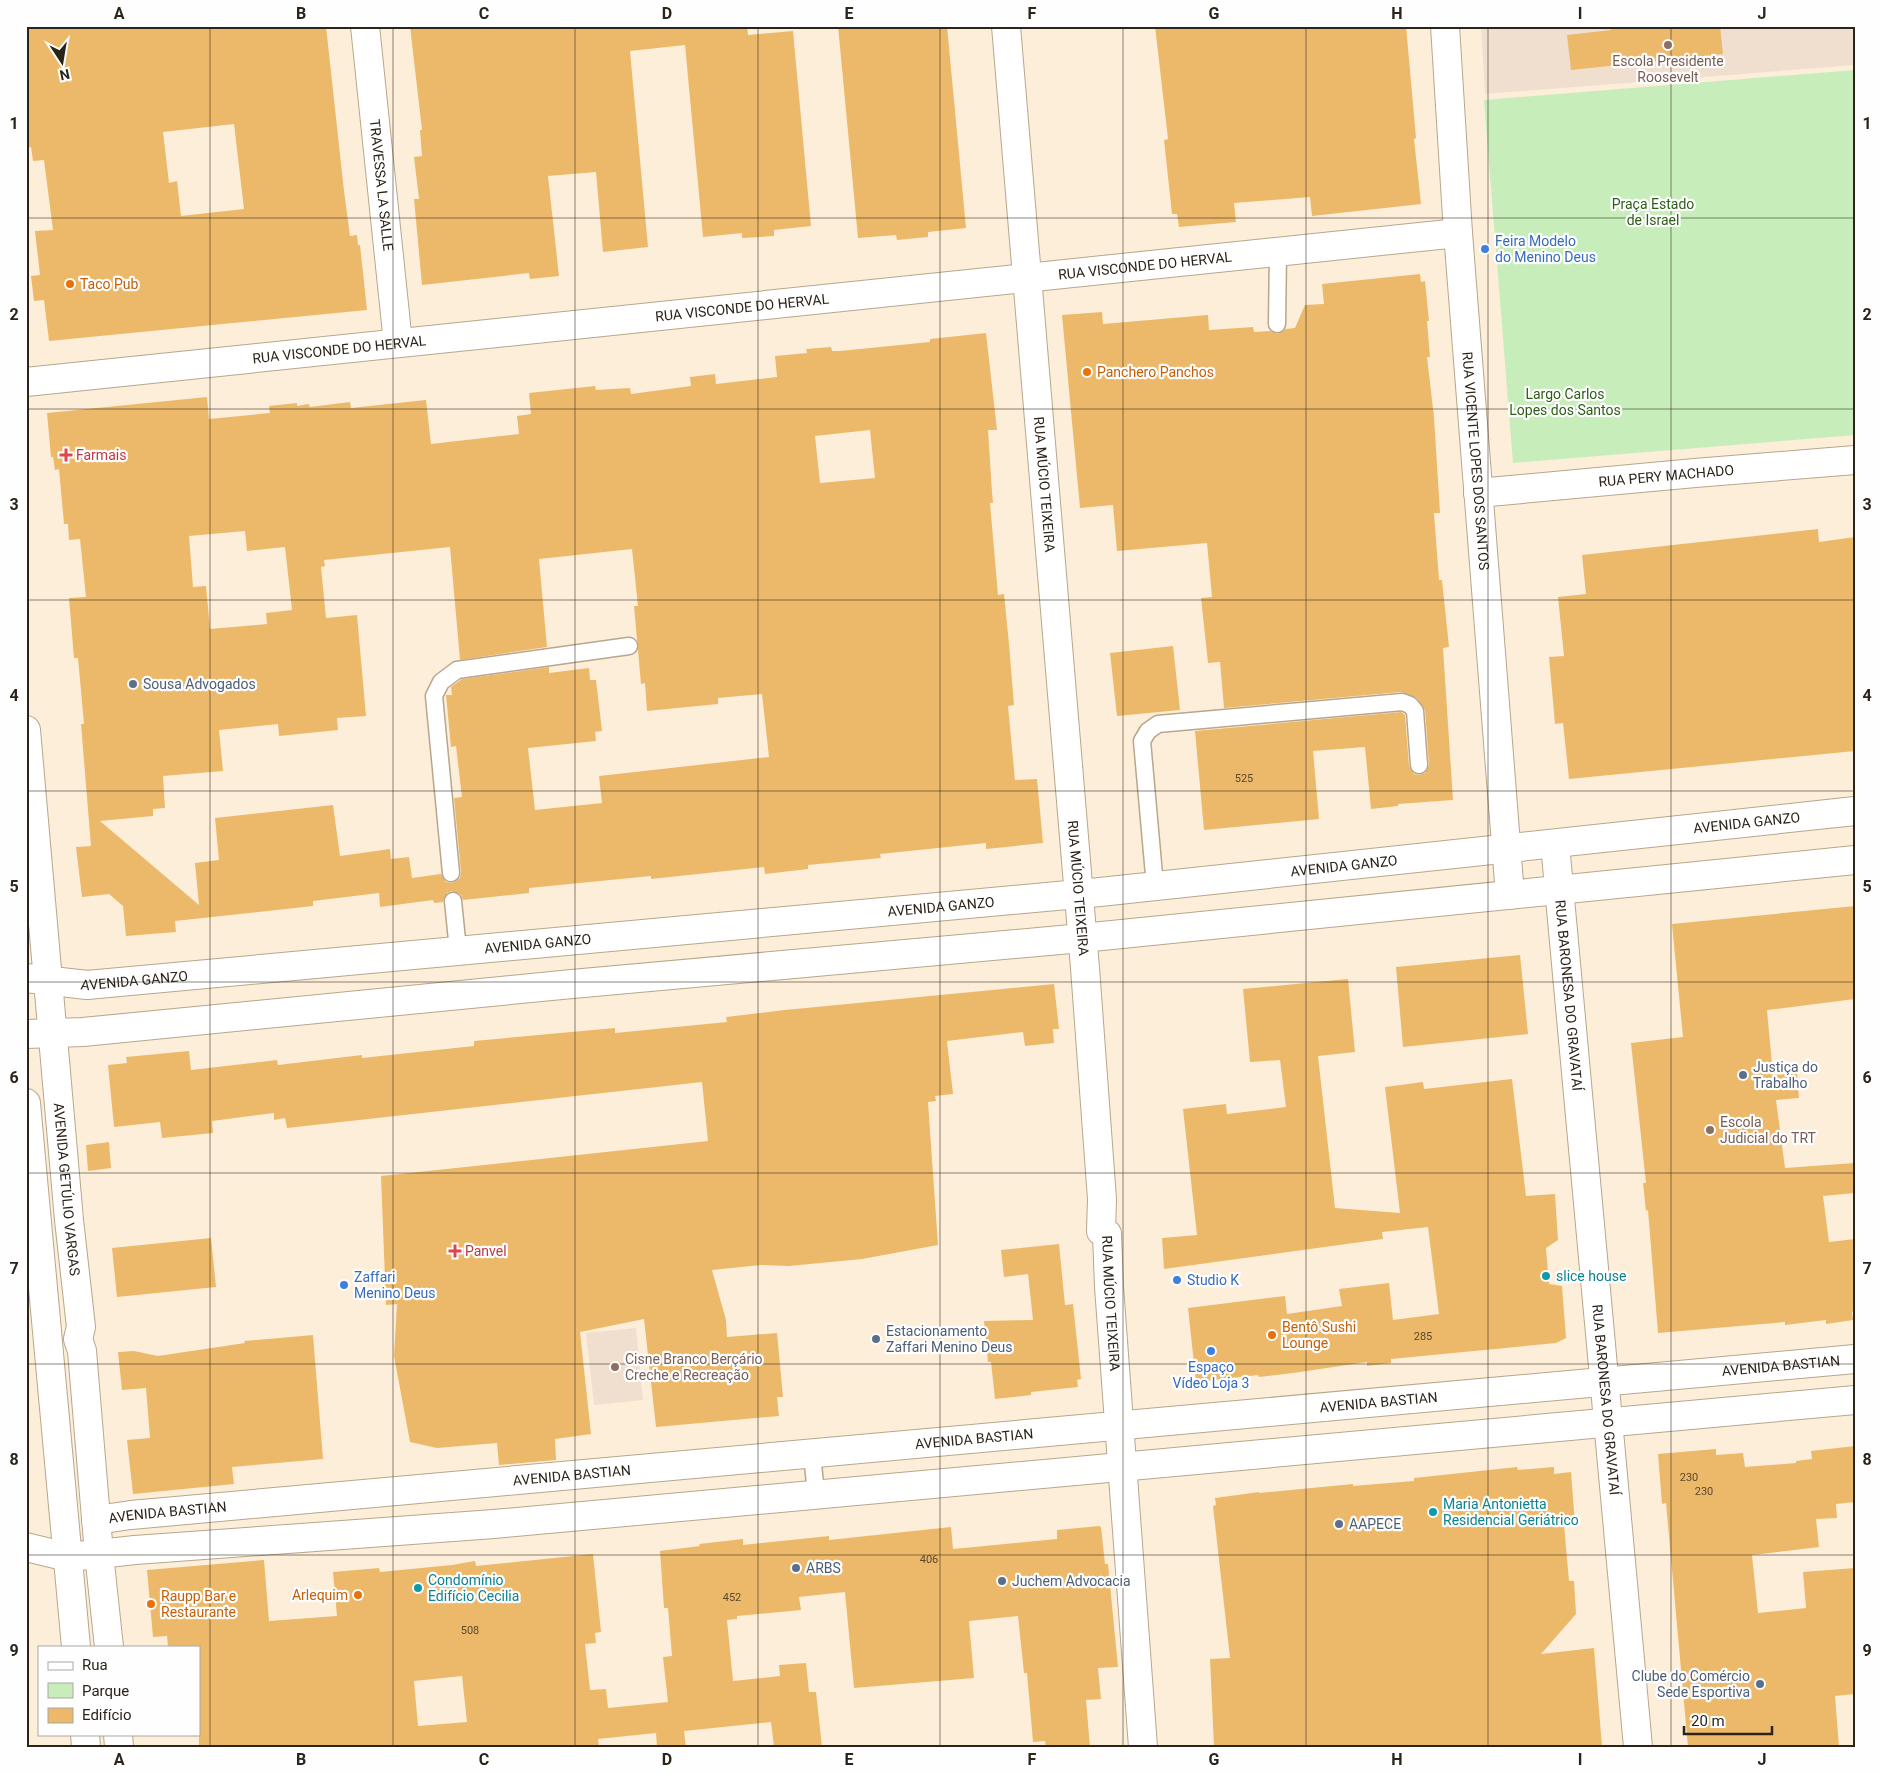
<svg xmlns="http://www.w3.org/2000/svg" width="1881" height="1773" font-family="Roboto,sans-serif">
	<style>
		.education { fill: #f0dfce }
		.green { fill: #c7edba }
		.building { fill: #ecb96a; fill-rule: evenodd }
		.lines { fill: none; stroke-linecap: round; stroke-linejoin: round }
		.service-casing { stroke: #b8a68d; stroke-width: 19 }
		.minor-casing { stroke: #b8a68d; stroke-width: 30 }
		.tertiary-casing { stroke: #b8a68d; stroke-width: 30 }
		.secondary-casing { stroke: #b8a68d; stroke-width: 30 }
		.service { stroke: #fff; stroke-width: 16 }
		.minor { stroke: #fff; stroke-width: 28 }
		.tertiary { stroke: #fff; stroke-width: 28 }
		.secondary { stroke: #fff; stroke-width: 28 }
		.grid { fill: none; stroke: #2b241a; stroke-width: 1; stroke-opacity: 0.55 }
		.education-dot { fill: #8d6e63; stroke: #fefefe; stroke-width: 2 }
		.shop-dot { fill: #3f7fe0; stroke: #fefefe; stroke-width: 2 }
		.food-dot { fill: #e8710a; stroke: #fefefe; stroke-width: 2 }
		.health-dot { fill: #e0444e; stroke: #fefefe; stroke-width: 2 }
		.service-dot { fill: #5c6f8a; stroke: #fefefe; stroke-width: 2 }
		.culture-dot { fill: #0f9aa8; stroke: #fefefe; stroke-width: 2 }
		.labels { text-anchor: middle; dominant-baseline: central; stroke-width: 4.5; stroke-linejoin: round; paint-order: stroke }
		.number-label { font-size: 11px; fill: #5b492e }
		.education-label { font-size: 14px; fill: #785e54; stroke: #fefefe; text-anchor: start }
		.street-label { font-size: 14px; fill: #2b241a; stroke: #fefefe }
		.park-label { font-size: 14px; fill: #2d5e16; stroke: #fefefe }
		.shop-label { font-size: 14px; fill: #366cbe; stroke: #fefefe; text-anchor: start }
		.food-label { font-size: 14px; fill: #c56008; stroke: #fefefe; text-anchor: start }
		.health-label { font-size: 14px; fill: #be3a42; stroke: #fefefe; text-anchor: start }
		.service-label { font-size: 14px; fill: #4e5e75; stroke: #fefefe; text-anchor: start }
		.culture-label { font-size: 14px; fill: #0d838f; stroke: #fefefe; text-anchor: start }
		.neatline { fill: none; stroke: #2b241a; stroke-width: 2 }
		.grid-label { font-size: 16px; text-anchor: middle; font-weight: bold; fill: #2b241a }
	</style>
	<rect width="100%" height="100%" fill="#fdeed9"/>
	<g class="education">
		<polygon points="1481,26 1855,26 1855,65 1485,94"/>
		<polygon points="636,1328 643,1400 594,1405 586,1333"/>
	</g>
	<polygon class="green" points="1855,70 1855,435 1513,463 1484,100"/>
	<g class="building">
		<path d="M26,26H326L344,191L350,236L357,235L358,245H360L367,310L49,341L44,300L34,301L31,276L40,275L35,231L53,230L44,160L33,161L31,147L26,148ZM234,124L244,209L181,216L177,181L169,183L163,132Z"/>
		<polygon points="410,26 747,26 748,35 793,31 811,226 774,230 774,236 742,238 742,233 703,237 685,45 630,51 648,247 603,252 596,172 548,176 559,276 530,279 529,273 422,285 414,199 419,199 414,157 422,156 420,130 422,130"/>
		<polygon points="838,26 947,26 966,228 928,232 928,237 897,240 896,235 858,238"/>
		<polygon points="1155,26 1406,26 1416,138 1414,139 1421,204 1312,216 1310,197 1234,203 1236,222 1179,227 1177,214 1172,214 1164,140 1168,139"/>
		<polygon points="1611,26 1720,26 1723,54 1571,70 1567,35 1611,30"/>
		<polygon points="1420,274 1421,282 1425,281 1429,321 1427,321 1430,357 1427,357 1434,417 1440,513 1434,513 1439,580 1442,580 1449,647 1443,648 1453,800 1398,804 1398,806 1371,809 1365,747 1313,751 1319,819 1204,830 1195,731 1401,712 1405,715 1409,766 1414,774 1420,775 1425,773 1429,765 1425,710 1417,698 1401,692 1224,708 1220,662 1208,663 1201,598 1212,597 1207,543 1117,551 1113,505 1080,508 1062,315 1102,312 1103,324 1208,315 1209,330 1253,327 1254,332 1270,331 1277,334 1286,329 1295,328 1305,305 1324,304 1322,284"/>
		<path d="M986,333L997,430H988L992,492L993,503H990L998,595L1004,594L1009,644L1014,705L1008,706L1015,780L1037,779L1043,843L986,849V843L880,854L881,858L808,865V869L765,874L764,867L651,879V876L529,888V893L463,900L461,895L452,891L447,893L443,902L434,903L433,900L380,907L379,893L313,901V906L175,921L176,932L126,936L123,906L109,894L82,897L76,847L91,846L81,724H84L78,658H74L69,598L86,597L80,539L69,540L68,524H64L59,469L55,470L53,457H51L47,413L207,397L209,419L270,413L269,406L297,403V406L309,404L310,407L350,402L351,408L426,400L431,444L519,434L517,416L531,414L529,393L595,386L596,390L630,388L631,394L691,386L690,377L715,374L716,384L777,377L775,356L807,353L806,349L831,347L832,351H840L930,342V339ZM870,430L875,478L820,483L815,436ZM245,531L247,551L285,547L292,610L266,613L267,624L210,629L206,586L193,587L189,536ZM450,547L460,660L547,647L539,559L632,549L638,606H634L641,684L645,683L647,711L718,704V698L762,694L769,757L599,776L602,803L535,810L528,748L596,741L595,732L602,731L596,680H590L589,668L549,673V667L462,679L451,687L452,695H446L451,747L456,746L462,797L454,798L461,872L460,878L452,883L446,882L441,874L412,878L409,857L391,859L390,849L340,856L333,805L215,818L219,860L195,863L199,905L100,821L153,816V809L165,808L163,776L223,771L219,730L278,724L279,736L338,730L337,718L366,716L357,615L326,618L321,567L325,566L324,560Z"/>
		<polygon points="1818,529 1819,542 1855,537 1855,751 1569,779 1563,723 1555,724 1549,657 1564,656 1558,597 1586,594 1582,555"/>
		<polygon points="1173,646 1180,710 1117,716 1110,653"/>
		<polygon points="1855,906 1855,999 1767,1010 1773,1075 1797,1073 1799,1098 1776,1100 1785,1168 1855,1163 1855,1193 1823,1196 1829,1242 1855,1239 1855,1311 1852,1312 1853,1320 1826,1324 1826,1320 1785,1325 1785,1322 1658,1333 1648,1210 1646,1211 1643,1183 1646,1183 1631,1043 1683,1037 1672,924"/>
		<polygon points="1520,955 1528,1034 1403,1047 1396,967"/>
		<polygon points="1348,979 1355,1052 1318,1056 1335,1208 1400,1213 1385,1087 1423,1082 1424,1089 1512,1079 1526,1196 1555,1194 1558,1240 1546,1248 1549,1284 1562,1286 1566,1338 1556,1343 1391,1359 1391,1363 1367,1366 1367,1362 1293,1373 1259,1377 1258,1375 1196,1382 1188,1308 1285,1296 1287,1314 1342,1306 1339,1289 1389,1283 1393,1320 1439,1314 1428,1227 1382,1232 1383,1239 1164,1269 1162,1238 1197,1235 1183,1109 1226,1104 1227,1114 1286,1107 1280,1060 1250,1062 1243,989"/>
		<polygon points="1054,984 1059,1029 1053,1029 1054,1043 1025,1046 1023,1032 947,1041 953,1094 935,1096 936,1101 928,1102 938,1245 862,1259 789,1266 761,1265 712,1270 726,1320 727,1337 777,1333 783,1397 777,1397 779,1416 656,1427 644,1319 580,1332 591,1434 555,1439 556,1460 499,1465 497,1443 437,1448 410,1442 394,1356 397,1304 386,1305 381,1176 708,1141 702,1082 287,1128 285,1118 274,1120 274,1113 212,1121 213,1133 162,1138 160,1122 114,1127 108,1065 127,1063 126,1057 189,1051 191,1070 277,1060 278,1065 362,1055 362,1058 474,1046 474,1041 615,1028 615,1033 727,1022 726,1017 785,1010"/>
		<polygon points="109,1142 111,1168 88,1171 86,1145"/>
		<polygon points="211,1238 216,1287 117,1297 112,1248"/>
		<polygon points="1059,1244 1065,1305 1073,1304 1081,1379 1077,1380 1078,1387 1031,1392 1031,1395 995,1399 991,1362 988,1362 984,1321 1033,1320 1028,1274 1004,1277 1001,1250"/>
		<polygon points="313,1335 323,1459 232,1467 234,1484 133,1494 127,1440 150,1438 146,1388 122,1390 118,1352 134,1351 158,1356 245,1343 244,1341"/>
		<polygon points="1855,1446 1855,1502 1836,1504 1837,1518 1816,1519 1819,1547 1752,1555 1758,1613 1806,1608 1803,1572 1855,1568 1855,1694 1835,1696 1839,1747 1688,1747 1666,1503 1662,1504 1658,1454 1716,1449 1716,1455 1743,1453 1745,1467 1796,1463 1796,1461 1812,1459 1811,1451"/>
		<polygon points="1517,1467 1518,1470 1554,1467 1554,1474 1571,1472 1575,1524 1564,1525 1569,1581 1574,1581 1576,1614 1541,1654 1594,1648 1602,1747 1214,1747 1210,1659 1230,1658 1213,1506 1216,1505 1215,1498 1259,1492 1259,1493 1353,1484 1353,1486 1414,1481 1414,1478"/>
		<path d="M1099,1526L1101,1527L1105,1564H1108L1118,1667L1098,1668L1101,1699L1086,1700L1090,1747H1046L1045,1741L1033,1742L1027,1673H1024L1018,1616L969,1621L974,1678L854,1688L845,1592L799,1597L801,1610L737,1616V1619L727,1620L733,1681L780,1676L779,1665L806,1663L809,1692H816L822,1747H774L771,1722L684,1731L686,1747H657L656,1733L598,1739L599,1747H199V1647H168L167,1636L153,1637L147,1570L264,1560L269,1621L337,1616L333,1572L379,1568L380,1572L452,1565L475,1561L476,1566L593,1554L601,1632L595,1633L596,1643L585,1644L590,1690L606,1689L608,1708L668,1702L663,1657L672,1656L668,1608H664L660,1551L700,1546L699,1544L743,1539V1545L829,1536V1540L951,1527L953,1549L1057,1539V1530ZM462,1676L467,1722L418,1726L414,1681Z"/>
	</g>
	<g class="lines">
		<g class="service-casing">
			<g id="service">
				<polyline points="1277,324 1278,251"/>
				<polyline points="451,873 434,696 441,682 457,670 629,646"/>
				<polyline points="1155,886 1142,741 1148,731 1158,724 1402,702 1410,705 1415,711 1419,765"/>
				<polyline points="453,901 458,950"/>
				<polyline points="812,1454 816,1494"/>
			</g>
		</g>
		<g class="minor-casing">
			<g id="minor">
				<path id="s1" d="M365,26L398,343"/>
				<path id="s2" d="M1445,26L1458,233L1510,895"/>
				<path id="s3" d="M26,382L1458,233"/>
				<path id="s4" d="M1478,493L1695,473L1855,460"/>
				<path id="s5" d="M1555,844L1638,1747"/>
				<path id="s6" d="M96,1520L131,1515L1855,1359"/>
				<polyline points="99,1554 135,1550 494,1524 1855,1400"/>
			</g>
		</g>
		<g class="tertiary-casing">
			<g id="tertiary">
				<path id="s7" d="M1006,26L1085,968L1102,1199L1101,1231L1107,1234L1109,1287L1143,1747"/>
				<path id="s8" d="M26,978L87,985L1100,892L1855,811"/>
				<polyline points="26,1034 83,1032 572,984 1082,938 1855,860"/>
				<polyline points="26,1547 67,1557 99,1554"/>
			</g>
		</g>
		<g class="secondary-casing">
			<g id="secondary">
				<path id="s9" d="M26,730L69,1220L81,1327L78,1339L82,1351L99,1554L109,1647"/>
				<polyline points="26,1103 76,1647"/>
				<polyline points="85,1734 86,1747"/>
				<polyline points="118,1734 119,1747"/>
			</g>
		</g>
		<use href="#service" class="service"/>
		<use href="#minor" class="minor"/>
		<use href="#tertiary" class="tertiary"/>
		<use href="#secondary" class="secondary"/>
	</g>
	<path class="grid" d="M210,26V1747M393,26V1747M575,26V1747M758,26V1747M940,26V1747M1123,26V1747M1306,26V1747M1488,26V1747M1671,26V1747M26,218H1855M26,409H1855M26,600H1855M26,791H1855M26,982H1855M26,1173H1855M26,1364H1855M26,1555H1855"/>
	<g class="education-dot">
		<circle cx="1668" cy="45" r="5"/>
		<circle cx="1710" cy="1130" r="5"/>
		<circle cx="615" cy="1367" r="5"/>
	</g>
	<g class="shop-dot">
		<circle cx="1485" cy="249" r="5"/>
		<circle cx="1177" cy="1280" r="5"/>
		<circle cx="344" cy="1285" r="5"/>
		<circle cx="1211" cy="1351" r="5"/>
	</g>
	<g class="food-dot">
		<circle cx="70" cy="284" r="5"/>
		<circle cx="1087" cy="372" r="5"/>
		<circle cx="1272" cy="1335" r="5"/>
		<circle cx="358" cy="1595" r="5"/>
		<circle cx="151" cy="1604" r="5"/>
	</g>
	<g class="health-dot">
		<path d="M63.5 447.5h5v5h5v5h-5v5h-5v-5h-5v-5h5z"/>
		<path d="M452.5 1243.5h5v5h5v5h-5v5h-5v-5h-5v-5h5z"/>
	</g>
	<g class="service-dot">
		<circle cx="133" cy="684" r="5"/>
		<circle cx="1743" cy="1075" r="5"/>
		<circle cx="876" cy="1339" r="5"/>
		<circle cx="1339" cy="1524" r="5"/>
		<circle cx="796" cy="1568" r="5"/>
		<circle cx="1002" cy="1581" r="5"/>
		<circle cx="1760" cy="1684" r="5"/>
	</g>
	<g class="culture-dot">
		<circle cx="1546" cy="1276" r="5"/>
		<circle cx="1433" cy="1512" r="5"/>
		<circle cx="418" cy="1588" r="5"/>
	</g>
	<g class="labels">
		<g class="number-label">
			<text x="1244" y="778">525</text>
			<text x="1423" y="1336">285</text>
			<text x="1689" y="1477">230</text>
			<text x="1704" y="1491">230</text>
			<text x="929" y="1559">406</text>
			<text x="732" y="1597">452</text>
			<text x="470" y="1630">508</text>
		</g>
		<g class="education-label">
			<text x="1668" y="61" text-anchor="middle">Escola Presidente<tspan x="1668" dy="16">Roosevelt</tspan></text>
			<text x="1720" y="1122">Escola<tspan x="1720" dy="16">Judicial do TRT</tspan></text>
			<text x="625" y="1359">Cisne Branco Berçário<tspan x="625" dy="16">Creche e Recreação</tspan></text>
		</g>
		<g class="street-label">
			<text stroke="none"><textPath href="#s1" startOffset="160">TRAVESSA LA SALLE</textPath></text>
			<text stroke="none"><textPath href="#s3" startOffset="1125">RUA VISCONDE DO HERVAL</textPath></text>
			<text stroke="none"><textPath href="#s3" startOffset="720">RUA VISCONDE DO HERVAL</textPath></text>
			<text stroke="none"><textPath href="#s3" startOffset="315">RUA VISCONDE DO HERVAL</textPath></text>
			<text stroke="none"><textPath href="#s2" startOffset="436">RUA VICENTE LOPES DOS SANTOS</textPath></text>
			<text stroke="none"><textPath href="#s4" startOffset="189">RUA PERY MACHADO</textPath></text>
			<text stroke="none"><textPath href="#s7" startOffset="460">RUA MÚCIO TEIXEIRA</textPath></text>
			<text stroke="none"><textPath href="#s8" startOffset="1729">AVENIDA GANZO</textPath></text>
			<text stroke="none"><textPath href="#s8" startOffset="1324">AVENIDA GANZO</textPath></text>
			<text stroke="none"><textPath href="#s7" startOffset="865">RUA MÚCIO TEIXEIRA</textPath></text>
			<text stroke="none"><textPath href="#s8" startOffset="919">AVENIDA GANZO</textPath></text>
			<text stroke="none"><textPath href="#s8" startOffset="514">AVENIDA GANZO</textPath></text>
			<text stroke="none"><textPath href="#s8" startOffset="109">AVENIDA GANZO</textPath></text>
			<text stroke="none"><textPath href="#s5" startOffset="152">RUA BARONESA DO GRAVATAÍ</textPath></text>
			<text stroke="none"><textPath href="#s9" startOffset="461">AVENIDA GETÚLIO VARGAS</textPath></text>
			<text stroke="none"><textPath href="#s7" startOffset="1285">RUA MÚCIO TEIXEIRA</textPath></text>
			<text stroke="none"><textPath href="#s6" startOffset="1692">AVENIDA BASTIAN</textPath></text>
			<text stroke="none"><textPath href="#s5" startOffset="558">RUA BARONESA DO GRAVATAÍ</textPath></text>
			<text stroke="none"><textPath href="#s6" startOffset="1288">AVENIDA BASTIAN</textPath></text>
			<text stroke="none"><textPath href="#s6" startOffset="882">AVENIDA BASTIAN</textPath></text>
			<text stroke="none"><textPath href="#s6" startOffset="478">AVENIDA BASTIAN</textPath></text>
			<text stroke="none"><textPath href="#s6" startOffset="72">AVENIDA BASTIAN</textPath></text>
		</g>
		<g class="park-label">
			<text x="1653" y="204">Praça Estado<tspan x="1653" dy="16">de Israel</tspan></text>
			<text x="1565" y="394">Largo Carlos<tspan x="1565" dy="16">Lopes dos Santos</tspan></text>
		</g>
		<g class="shop-label">
			<text x="1495" y="241">Feira Modelo<tspan x="1495" dy="16">do Menino Deus</tspan></text>
			<text x="354" y="1277">Zaffari<tspan x="354" dy="16">Menino Deus</tspan></text>
			<text x="1187" y="1280">Studio K</text>
			<text x="1211" y="1367" text-anchor="middle">Espaço<tspan x="1211" dy="16">Vídeo Loja 3</tspan></text>
		</g>
		<g class="food-label">
			<text x="80" y="284">Taco Pub</text>
			<text x="1097" y="372">Panchero Panchos</text>
			<text x="1282" y="1327">Bentô Sushi<tspan x="1282" dy="16">Lounge</tspan></text>
			<text x="348" y="1595" text-anchor="end">Arlequim</text>
			<text x="161" y="1596">Raupp Bar e<tspan x="161" dy="16">Restaurante</tspan></text>
		</g>
		<g class="health-label">
			<text x="76" y="455">Farmais</text>
			<text x="465" y="1251">Panvel</text>
		</g>
		<g class="service-label">
			<text x="143" y="684">Sousa Advogados</text>
			<text x="1753" y="1067">Justiça do<tspan x="1753" dy="16">Trabalho</tspan></text>
			<text x="886" y="1331">Estacionamento<tspan x="886" dy="16">Zaffari Menino Deus</tspan></text>
			<text x="1349" y="1524">AAPECE</text>
			<text x="806" y="1568">ARBS</text>
			<text x="1012" y="1581">Juchem Advocacia</text>
			<text x="1750" y="1676" text-anchor="end">Clube do Comércio<tspan x="1750" dy="16">Sede Esportiva</tspan></text>
		</g>
		<g class="culture-label">
			<text x="1556" y="1276">slice house</text>
			<text x="1443" y="1504">Maria Antonietta<tspan x="1443" dy="16">Residencial Geriátrico</tspan></text>
			<text x="428" y="1580">Condomínio<tspan x="428" dy="16">Edifício Cecilia</tspan></text>
		</g>
	</g>
	<rect width="1881" height="1773" fill="none" stroke="#fefefe" stroke-width="55"/>
	<rect x="38" y="1646" width="162" height="90" fill="#fefefe" stroke="#aaa7a3"/>
	<rect x="48" y="1662" width="25" height="8" fill="#ffffff" stroke="#aaa7a3"/>
	<text x="82" y="1670" font-size="15" fill="#2b241a">Rua</text>
	<rect x="48" y="1683" width="25" height="15" fill="#c7edba" stroke="#aaa7a3"/>
	<text x="82" y="1696" font-size="15" fill="#2b241a">Parque</text>
	<rect x="48" y="1708" width="25" height="15" fill="#ecb96a" stroke="#aaa7a3"/>
	<text x="82" y="1720" font-size="15" fill="#2b241a">Edifício</text>
	<g transform="translate(62 62) rotate(168)" stroke="#fefefe" stroke-width="4" paint-order="stroke">
	<path d="M0-4L9 19L0 12L-9 19Z" fill="#2b241a"/>
	<text y="-8" font-size="14" font-weight="bold" text-anchor="middle" fill="#2b241a">N</text>
	</g>
	<path d="M1684 1726v8h88v-8" fill="none" stroke="#2b241a" stroke-width="2.5"/>
	<text x="1691" y="1726" font-size="15" fill="#2b241a" stroke="#fefefe" stroke-width="4" paint-order="stroke">20 m</text>
	<rect x="28" y="28" width="1826" height="1718" class="neatline"/>
	<g class="grid-label">
		<text x="119" y="19">A</text>
		<text x="301" y="19">B</text>
		<text x="484" y="19">C</text>
		<text x="667" y="19">D</text>
		<text x="849" y="19">E</text>
		<text x="1032" y="19">F</text>
		<text x="1214" y="19">G</text>
		<text x="1397" y="19">H</text>
		<text x="1580" y="19">I</text>
		<text x="1762" y="19">J</text>
		<text x="14" y="129">1</text>
		<text x="1867" y="129">1</text>
		<text x="14" y="320">2</text>
		<text x="1867" y="320">2</text>
		<text x="14" y="510">3</text>
		<text x="1867" y="510">3</text>
		<text x="14" y="701">4</text>
		<text x="1867" y="701">4</text>
		<text x="14" y="892">5</text>
		<text x="1867" y="892">5</text>
		<text x="14" y="1083">6</text>
		<text x="1867" y="1083">6</text>
		<text x="14" y="1274">7</text>
		<text x="1867" y="1274">7</text>
		<text x="14" y="1465">8</text>
		<text x="1867" y="1465">8</text>
		<text x="14" y="1656">9</text>
		<text x="1867" y="1656">9</text>
		<text x="119" y="1765">A</text>
		<text x="301" y="1765">B</text>
		<text x="484" y="1765">C</text>
		<text x="667" y="1765">D</text>
		<text x="849" y="1765">E</text>
		<text x="1032" y="1765">F</text>
		<text x="1214" y="1765">G</text>
		<text x="1397" y="1765">H</text>
		<text x="1580" y="1765">I</text>
		<text x="1762" y="1765">J</text>
	</g>
</svg>
